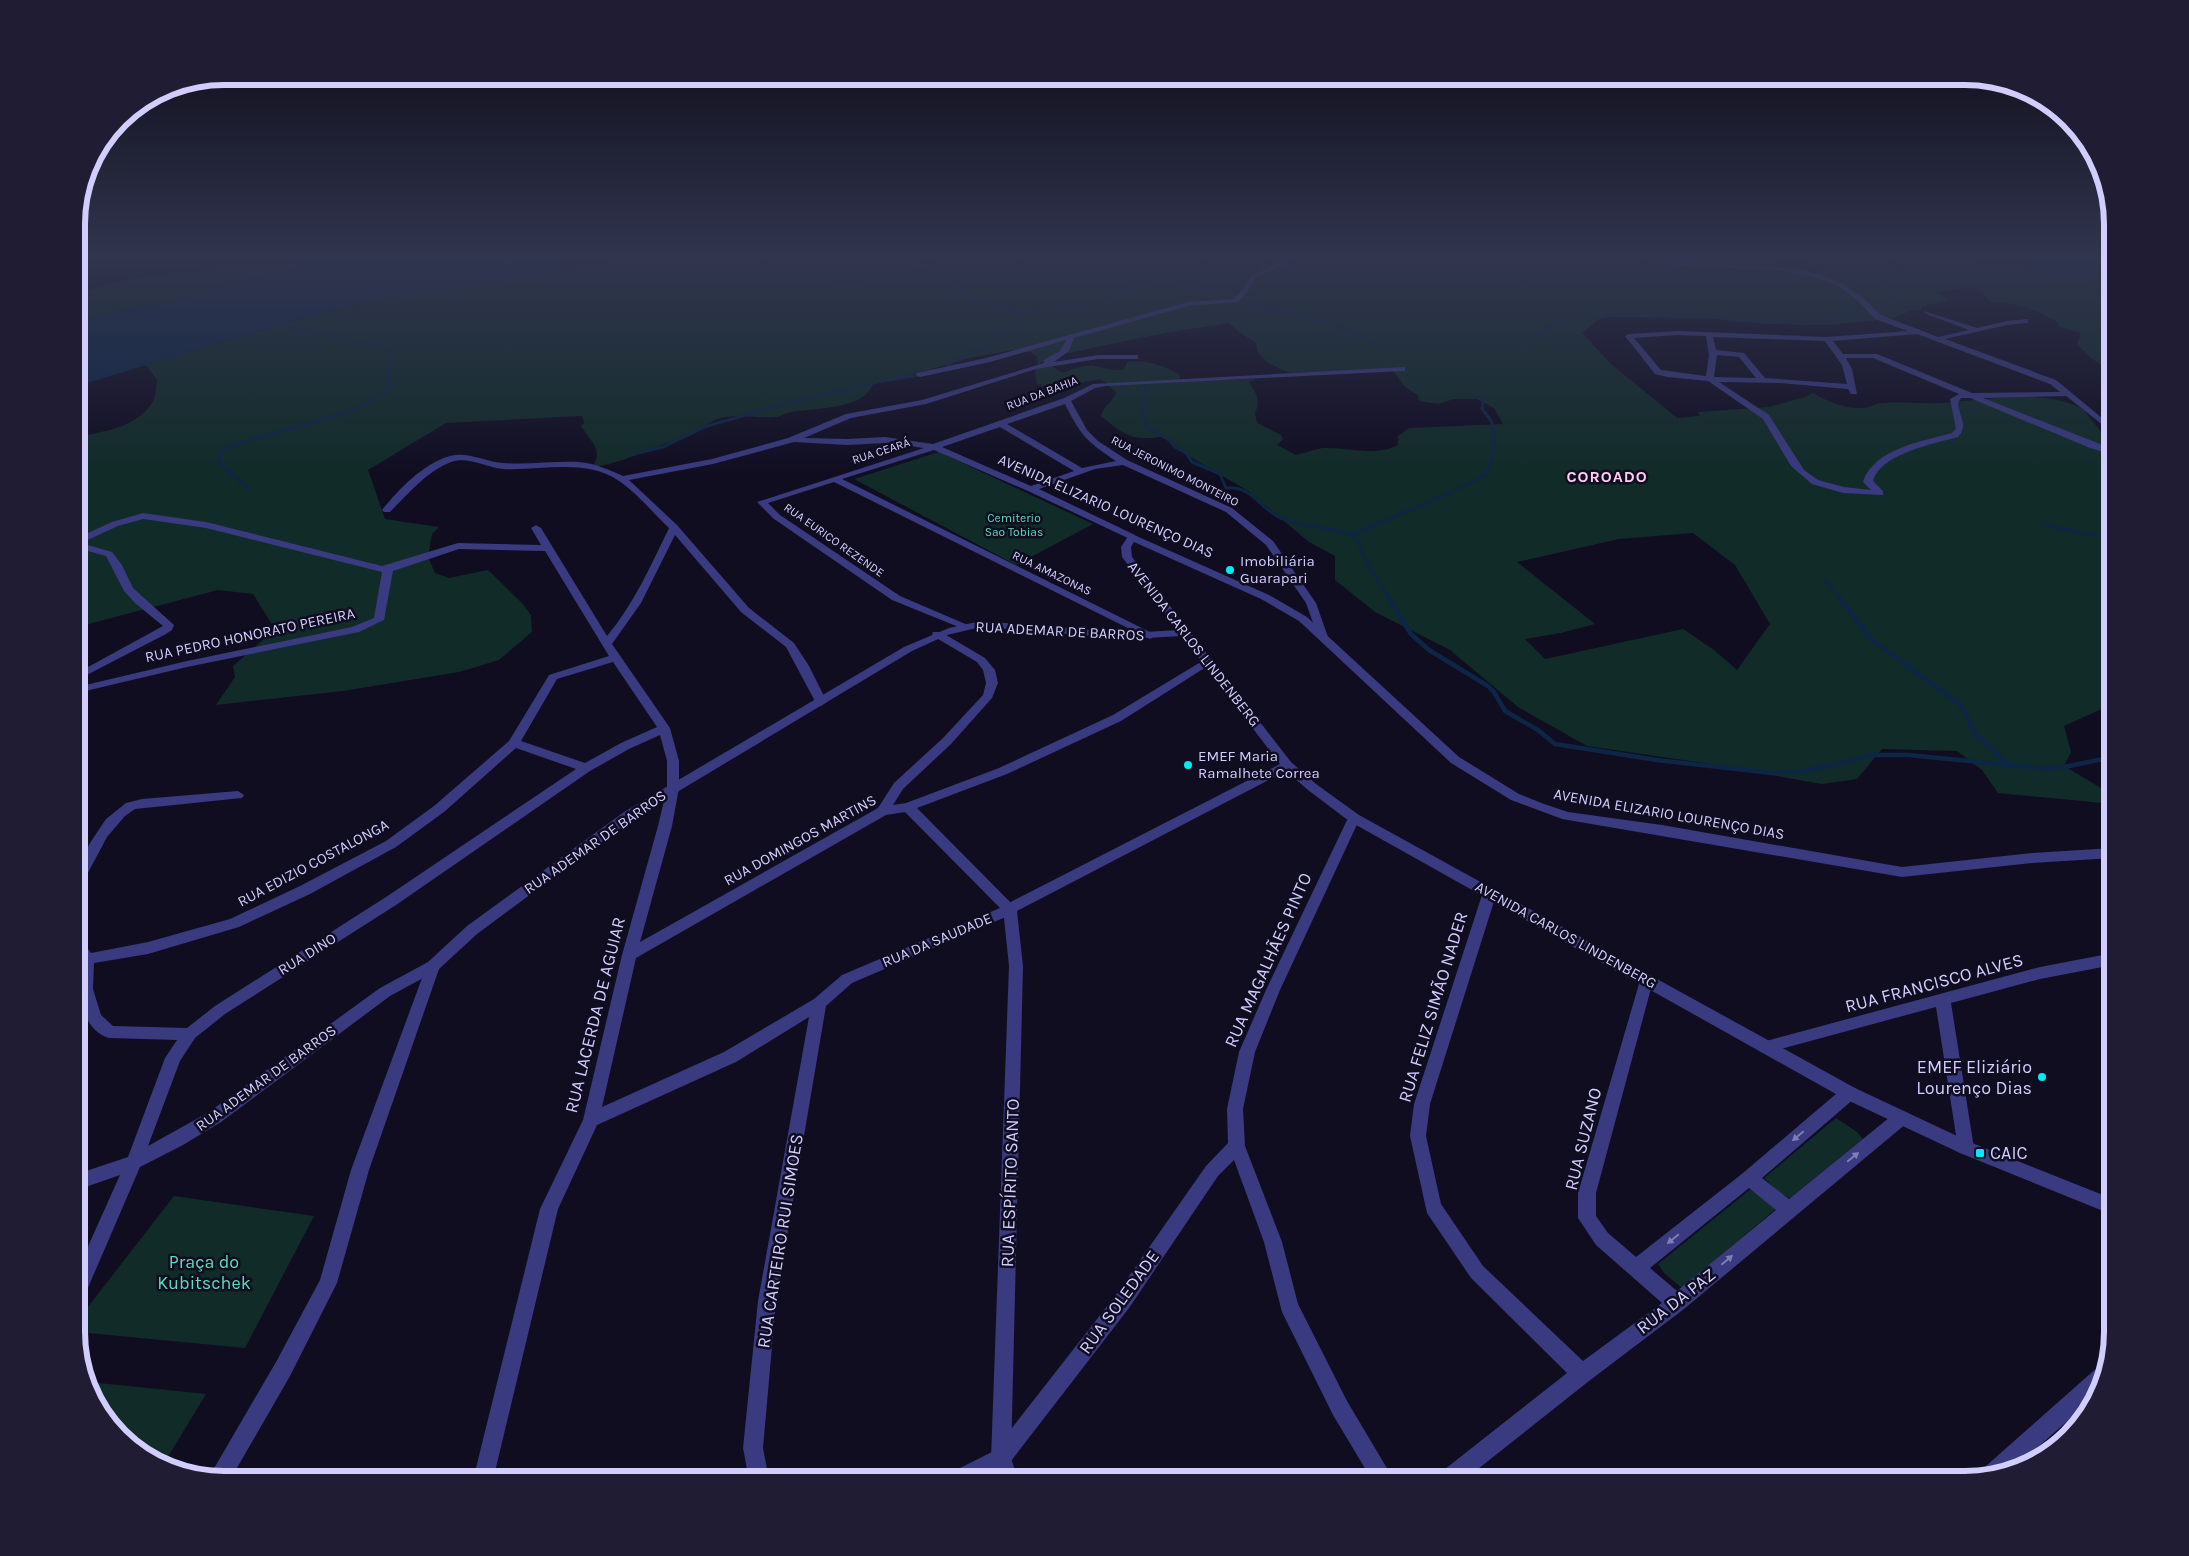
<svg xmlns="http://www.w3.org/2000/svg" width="2189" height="1556" font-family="Karla,sans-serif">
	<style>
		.green { fill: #112b28; fill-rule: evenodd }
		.water { fill: #0d2645 }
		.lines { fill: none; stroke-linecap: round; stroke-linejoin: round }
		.stream-far2 { stroke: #0d2645; stroke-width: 2.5 }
		.stream-far1 { stroke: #0d2645; stroke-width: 3 }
		.stream { stroke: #0d2645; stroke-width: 4.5 }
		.minor { fill: #393a7f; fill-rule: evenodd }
		.tertiary { fill: #393a7f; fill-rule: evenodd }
		.oneway { fill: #7d7db8 }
		.poi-dot { fill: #04e9f4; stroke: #100d21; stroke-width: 2 }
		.labels { text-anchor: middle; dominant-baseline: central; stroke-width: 5; stroke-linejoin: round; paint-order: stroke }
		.far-street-label { font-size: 12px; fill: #d1cefe; stroke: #100d21 }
		.far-park-label { font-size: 12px; fill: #5cddb5; stroke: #100d21 }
		.street-label { font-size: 15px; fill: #d1cefe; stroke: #100d21 }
		.poi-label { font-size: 15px; fill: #d1cefe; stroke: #100d21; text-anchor: start }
		.far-district-label { font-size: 16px; font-weight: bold; letter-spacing: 1px; fill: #fed0f0; stroke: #100d21 }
		.near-street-label { font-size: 18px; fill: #d1cefe; stroke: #100d21 }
		.near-poi-label { font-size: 18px; fill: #d1cefe; stroke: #100d21; text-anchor: end }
		.near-park-label { font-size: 18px; fill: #5cddb5; stroke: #100d21 }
		.rim { fill: none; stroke: #d1cefe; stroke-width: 6 }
	</style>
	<rect width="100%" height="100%" fill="#100d21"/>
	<g class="green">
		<path d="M626,258H1766L1816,273L1819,270L1818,265L1794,258L1964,259L2113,284V373L2091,358L2077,344L2081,333L2057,326L2059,323C2044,314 2028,307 2011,304C2003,302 1996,304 1988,300C1980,279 1951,292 1936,292L1948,300L1920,307L1923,309L1910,311L1894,318L1830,325H1798L1706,318L1609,317L1599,319L1582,333L1611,364L1677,418L1700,416L1698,412L1769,407L1805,397L1813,393C1828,402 1846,409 1864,408C1870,407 1876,403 1882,403C1901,401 1920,404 1940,403C1984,401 2042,387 2083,409L2113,447V704L2064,726L2071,752L2064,766L2113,795V804L1998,793L1982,770L1957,751L1882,749L1857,779L1822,784L1697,762L1587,746L1518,707L1450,650L1375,612L1335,580V556L1309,542L1248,491L1190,457L1164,436C1133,442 1125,436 1101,416C1104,404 1114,402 1116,392L1101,379L1053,388L1037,384L1035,371L1038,365L1037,357L1031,352L1013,350L969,358L905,377L873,384C864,410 814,408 791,412C786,413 782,416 777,417C760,419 743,414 727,417C712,419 708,424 697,431C684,439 668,442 654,448C634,456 615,464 593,467C603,447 591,443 581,426L584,423L582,416L446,423L368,470L385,519L439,527L432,534L428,557L435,573L449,578L488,570L523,604L531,615L532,632L499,660L459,672L343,691L216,705L235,677L233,666L273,631V626L253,594L218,590L77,627V435L79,436C105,432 141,426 154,399C156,394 156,386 157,380L146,365L300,319L381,299L559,271ZM1229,323L1239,332L1256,343L1258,353L1268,363L1290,373L1392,369L1405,387L1418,395L1419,401L1438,404L1454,399H1477L1494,408L1503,424L1409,428L1398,436V445C1377,457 1347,447 1323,448C1315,449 1305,453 1296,455L1277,445L1283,439L1281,435L1257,423L1255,413C1261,401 1256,393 1249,382L1256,379L1179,381L1180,375C1165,366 1144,359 1127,362L1124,369C1113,372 1106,368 1095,366C1084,365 1073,369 1063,373L1049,365L1039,364L1059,353L1064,354L1164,333ZM1693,533L1735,565L1770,624L1737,670L1714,650L1683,629L1545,659L1525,639L1561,633L1595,624L1517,562L1619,539Z"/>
		<polygon points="289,262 301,266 211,289 153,306 77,319 77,291 89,290 109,284 148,276 184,274 227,266 237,268"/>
		<polygon points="939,452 1093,524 1016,565 854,479"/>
		<polygon points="1836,1118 1857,1132 1863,1139 1790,1198 1780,1193 1764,1178"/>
		<polygon points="1752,1188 1777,1208 1682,1288 1664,1273 1658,1264"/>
		<polygon points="174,1196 314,1216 245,1348 77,1332 77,1321"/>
		<polygon points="89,1382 206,1394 163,1465 134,1449 96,1406"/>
	</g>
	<g class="water">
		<polygon points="240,258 626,258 490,284 381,299 300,319 77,386 77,319 153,306 211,289 301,266 289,262 232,267"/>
		<polygon points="1946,258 2113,258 2113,284 1975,260"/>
	</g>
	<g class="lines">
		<g class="stream-far2">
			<polyline points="922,258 934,266 968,297 1022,314"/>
			<polyline points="1168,276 1230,301 1336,325 1380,347"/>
			<polyline points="836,286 903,272 937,269"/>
			<polyline points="274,324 387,348 393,354 387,373 391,386 383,395 355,409"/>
			<polyline points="1538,340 1544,329 1569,320 1623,314 1696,316 1769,323 1820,320 1866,314 1892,301 1882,283 1883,276 1903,270 1888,258"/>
			<polyline points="944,369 953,361 989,347 1022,314 1097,301 1141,283 1178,273 1215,258"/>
			<polyline points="766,409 883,381 922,375"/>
			<polyline points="1143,409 1146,385"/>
			<polyline points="1482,409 1484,397"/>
		</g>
		<g class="stream-far1">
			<path d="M1144,408L1142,415L1145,419L1146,427L1169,440L1175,447L1186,453L1192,462L1220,474L1226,488C1253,485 1261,511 1283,519C1305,527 1330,527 1352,535L1357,539L1366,561L1391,601"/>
			<polyline points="634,454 663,447 707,426 771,408"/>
			<polyline points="250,490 218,462 222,451 235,444 320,421 358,408"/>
			<polyline points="2044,525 2113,539"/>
			<path d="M1351,535L1445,495L1486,475C1492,462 1498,435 1491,421C1489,416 1484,413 1482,408"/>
			<polyline points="1825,580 1842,601"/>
		</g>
		<g class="stream">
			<polyline points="1390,600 1411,634 1429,650 1488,686 1494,692 1505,711 1538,730 1555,744 1657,760 1772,773 1805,771 1872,755 1908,755 2042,768 2064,767 2113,757"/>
			<polyline points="1841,600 1872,640 1958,703 1965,712 1975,734 2009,765"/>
		</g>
		<g class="minor">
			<path d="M1289,258H1298L1256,277L1248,291L1238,302L1188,306L1074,338L1069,351L1054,362L1098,355H1138V359H1098L1036,369L926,404L851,418L804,438L847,439L885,437L933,444L1064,398L1093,384L1405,367V371H1402L1106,386L1095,388L1071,401L1087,430L1098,441L1127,460L1232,508L1273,541L1316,603L1328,637L1327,639H1319L1318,637L1306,603L1266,545L1226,512L1123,465L1095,469L1039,489L1135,535V539L1132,540L1028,491L934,450L842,479L1154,634L1155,636L1150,639L834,482L768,503L780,515L900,596L970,626L969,628H961L892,600L774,519L757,502L924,448L885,443L847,445L794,442L713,464L629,480L677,525L749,608L794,643L809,666L827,702L821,706L817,705L786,647L741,612L675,535L641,603L612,644L670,728L679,761V788L672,826L640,942L878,808L894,783L943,738L983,695L986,683L983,670L977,662L933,636L932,634L933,632H941L985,658L995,670L998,683L992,698L951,744L903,789L893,805L906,803L999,768L1113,715L1204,660H1212L1214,662L1121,721L1007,774L917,808L1017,909L1015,913L852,983L826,1006L776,1301L763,1448L769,1480H749L743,1448L758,1301L809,1017L736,1062L597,1125L558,1209L493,1480H473L540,1209L583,1120L622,955L658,826L667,788V761L660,735L629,749L590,771L396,905L225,1014L195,1038L180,1061L148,1146L209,1112L380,988L428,962L433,960L438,962L440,966L438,970L390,996L221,1122L183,1145L140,1167L84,1297L77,1300V1271L120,1175L77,1190V1174L128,1157L165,1058L177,1040L109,1038C80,1029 78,991 79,966H77V940L82,941L91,953L148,942L230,919L300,886L386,841L434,806L509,741L549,675L609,656L545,551L459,549L393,571L384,620L359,632L187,667L77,693V687L187,661L352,627L374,618L382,572L206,528L143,519L118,526L81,543L112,552L122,565L133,588L174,625L172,630L166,634L77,680V673L163,626L135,603L124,591L106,556L77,548V538L112,522L143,513L206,522L382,566L458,543L541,545L531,528L536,525L541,528L607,636C634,604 651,565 669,528C653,513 637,493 619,481C586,458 541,471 503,469C487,468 468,456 451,462C426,472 409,493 390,512H384L382,510C399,489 424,463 450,456C468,451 486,462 503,463C528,465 554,461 579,462C594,463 610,470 623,476L712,459L788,438L846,414L922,400L1044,363V360L1060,351L1066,340L990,362L920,377L916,375L917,373L986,358L1188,302L1234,299L1242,290L1251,275ZM1065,404C1081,436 1086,441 1116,461L1082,468L1007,424ZM1000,427L1074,471L1031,486L942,447ZM613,662L657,727L621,743L585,763L521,741L557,679ZM516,748L576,769L386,897L215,1006L187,1028L113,1026L101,1015L93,989L94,963L148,954L239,927L310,894L396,847L444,812ZM905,812L1000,908L842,975L814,999L724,1052L602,1107L636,958L886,815Z"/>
			<path d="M1639,258L1687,263L1775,266L1798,269L1822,275L1843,284L1862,297L1881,315L1938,337L1969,330L1924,313V311L1977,328L2007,321L2028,319V323H2025L2007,325L1945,339L2056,380L2113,427V433L2066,396L1983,398L2113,449V455L2090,448L1970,398H1961L1958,403C1959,418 1969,424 1958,437C1933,444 1880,454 1873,481L1883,491V495L1843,493L1812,484L1791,466L1763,419L1708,381L1667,377L1655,374L1625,336L1629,334L1677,331L1827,337L1908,331L1875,319L1857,300L1838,286L1817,278L1775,270L1680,266ZM1917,334L2050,384L2060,392L1972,393L1877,354H1843L1833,341ZM1677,335L1706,336L1709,355L1706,376L1661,370L1634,338ZM1713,337L1825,341L1842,365L1847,384L1765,378L1744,353L1716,350ZM1717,355L1739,357L1756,378L1714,377ZM1846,358H1873L1959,394L1950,399L1956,429L1952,433C1923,441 1873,449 1863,482L1871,490L1844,487L1818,480L1804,470L1769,415L1719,382L1780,383L1848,389L1851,394H1857L1852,369Z"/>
			<polygon points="238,791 244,795 242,798 135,809 125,816 107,837 82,884 77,886 77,867 90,843 106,819 126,803 142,799"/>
			<polygon points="1354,814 1360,818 1280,990 1255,1052 1243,1109 1245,1146 1282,1242 1298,1304 1347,1401 1394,1480 1372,1480 1333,1415 1282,1312 1264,1242 1234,1160 1218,1176 1129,1308 1008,1465 979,1480 947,1480 950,1473 994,1451 1115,1296 1206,1166 1228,1143 1227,1109 1239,1052 1266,990 1348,818"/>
			<path d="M1490,887L1495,888L1497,892L1430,1104L1426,1136L1441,1204L1483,1266L1583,1361L1662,1303L1596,1245L1578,1218V1193L1641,977L1646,975L1651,977L1653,981L1596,1193V1216L1608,1233L1636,1257L1743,1173L1843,1088L1849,1086L1855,1088L1857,1093L1855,1098L1762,1178L1789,1199L1895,1113L1901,1111L1907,1113L1909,1118L1907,1123L1684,1309L1589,1381L1464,1480H1437L1440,1473L1567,1373L1471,1278L1427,1213L1410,1136L1414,1104L1483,892L1485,888ZM1749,1188L1776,1210L1677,1291L1650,1268Z"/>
			<polygon points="2113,953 2113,965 2040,979 1951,1003 1974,1148 1972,1153 1966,1155 1960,1153 1958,1148 1936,1007 1766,1053 1760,1052 1758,1047 1760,1042 1766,1041 2040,967"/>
			<polygon points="2106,1363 2108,1364 2105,1379 2098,1394 2014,1468 1984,1475 1986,1466 2099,1366"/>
		</g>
		<polygon class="tertiary" points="1132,534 1269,595 1307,617 1459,757 1519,794 1544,804 1568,812 1662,825 1902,867 2032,853 2113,848 2113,858 2032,863 1902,877 1562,819 1511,800 1451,763 1299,621 1261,599 1134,542 1131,547 1132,557 1291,762 1316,784 1359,815 1855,1088 1972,1143 2113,1199 2113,1215 1960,1153 1843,1098 1349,821 1308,790 1286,771 1017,911 1023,966 1011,1458 1018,1480 998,1480 991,1458 1009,966 1003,909 1005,905 1280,764 1182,636 1129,639 981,627 947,635 912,651 634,818 477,934 439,969 369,1170 337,1283 290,1376 230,1480 209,1477 276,1362 320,1280 351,1170 428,962 467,926 624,812 904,647 949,628 981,621 1129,633 1178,630 1122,557 1121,547 1129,535"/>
	</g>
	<defs><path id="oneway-solid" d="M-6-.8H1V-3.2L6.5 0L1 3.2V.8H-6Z" transform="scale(1.25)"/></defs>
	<g class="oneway">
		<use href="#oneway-solid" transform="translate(1798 1136) rotate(140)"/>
		<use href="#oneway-solid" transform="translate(1853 1157) rotate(-39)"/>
		<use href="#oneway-solid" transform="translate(1673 1239) rotate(141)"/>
		<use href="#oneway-solid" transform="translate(1727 1260) rotate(-40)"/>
	</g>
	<linearGradient id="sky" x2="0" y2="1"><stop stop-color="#090712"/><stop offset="0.54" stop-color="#31354e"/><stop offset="1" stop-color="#31354e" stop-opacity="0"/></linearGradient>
	<rect width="2189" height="476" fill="url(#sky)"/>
	<g class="poi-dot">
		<circle cx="1230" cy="570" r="5"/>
		<circle cx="1188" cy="765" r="5"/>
		<circle cx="2042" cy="1077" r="5"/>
		<rect x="1975" y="1148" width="10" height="10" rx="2.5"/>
	</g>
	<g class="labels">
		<g class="far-street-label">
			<text transform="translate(1042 393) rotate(-21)">RUA DA BAHIA</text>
			<text transform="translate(881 451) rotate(-18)">RUA CEARÁ</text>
			<text transform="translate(1175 471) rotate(27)">RUA JERONIMO MONTEIRO</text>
			<text transform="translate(834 540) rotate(35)">RUA EURICO REZENDE</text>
			<text transform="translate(1052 573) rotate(26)">RUA AMAZONAS</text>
		</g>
		<g class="far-park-label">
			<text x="1014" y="518">Cemiterio<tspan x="1014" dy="14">Sao Tobias</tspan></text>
		</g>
		<g class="street-label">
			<text transform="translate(1106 506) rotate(24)">AVENIDA ELIZARIO LOURENÇO DIAS</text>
			<text transform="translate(1060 631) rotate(3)">RUA ADEMAR DE BARROS</text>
			<text transform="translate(250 635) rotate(-12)">RUA PEDRO HONORATO PEREIRA</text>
			<text transform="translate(1194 644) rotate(52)">AVENIDA CARLOS LINDENBERG</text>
			<text transform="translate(1669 814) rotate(10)">AVENIDA ELIZARIO LOURENÇO DIAS</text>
			<text transform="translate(800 840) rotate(-29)">RUA DOMINGOS MARTINS</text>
			<text transform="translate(595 842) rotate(-35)">RUA ADEMAR DE BARROS</text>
			<text transform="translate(313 863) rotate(-28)">RUA EDIZIO COSTALONGA</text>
			<text transform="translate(1566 935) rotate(29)">AVENIDA CARLOS LINDENBERG</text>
			<text transform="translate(937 940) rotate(-23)">RUA DA SAUDADE</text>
			<text transform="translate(307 954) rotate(-32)">RUA DINO</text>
			<text transform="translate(266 1078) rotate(-36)">RUA ADEMAR DE BARROS</text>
		</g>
		<g class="poi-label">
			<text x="1240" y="561">Imobiliária<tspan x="1240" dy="17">Guarapari</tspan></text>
			<text x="1198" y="756">EMEF Maria<tspan x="1198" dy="17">Ramalhete Correa</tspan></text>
		</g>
		<g class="far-district-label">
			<text x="1607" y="476">COROADO</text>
		</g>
		<g class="near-street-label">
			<text transform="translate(1268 960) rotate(-66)">RUA MAGALHÃES PINTO</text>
			<text transform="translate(1934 983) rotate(-15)">RUA FRANCISCO ALVES</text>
			<text transform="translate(1433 1007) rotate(-73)">RUA FELIZ SIMÃO NADER</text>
			<text transform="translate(595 1015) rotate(-76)">RUA LACERDA DE AGUIAR</text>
			<text transform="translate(1583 1139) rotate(-76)">RUA SUZANO</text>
			<text transform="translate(1010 1183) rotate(-88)">RUA ESPÍRITO SANTO</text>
			<text transform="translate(780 1241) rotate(-81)">RUA CARTEIRO RUI SIMOES</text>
			<text transform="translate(1676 1301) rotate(-38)">RUA DA PAZ</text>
			<text transform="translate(1119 1302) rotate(-54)">RUA SOLEDADE</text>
		</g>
		<g class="near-poi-label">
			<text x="2032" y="1067">EMEF Eliziário<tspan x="2032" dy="21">Lourenço Dias</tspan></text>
			<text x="1990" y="1153" text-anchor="start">CAIC</text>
		</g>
		<g class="near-park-label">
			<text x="204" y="1262">Praça do<tspan x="204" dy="21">Kubitschek</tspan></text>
		</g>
	</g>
	<path d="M0 0H2189V1556H0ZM224 85H1965A139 139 0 0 1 2104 224V1332A139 139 0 0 1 1965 1471H224A139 139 0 0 1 85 1332V224A139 139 0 0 1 224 85Z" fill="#1f1c33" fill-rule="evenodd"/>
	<path class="rim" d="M224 85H1965A139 139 0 0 1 2104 224V1332A139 139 0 0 1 1965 1471H224A139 139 0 0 1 85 1332V224A139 139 0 0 1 224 85Z"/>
</svg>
